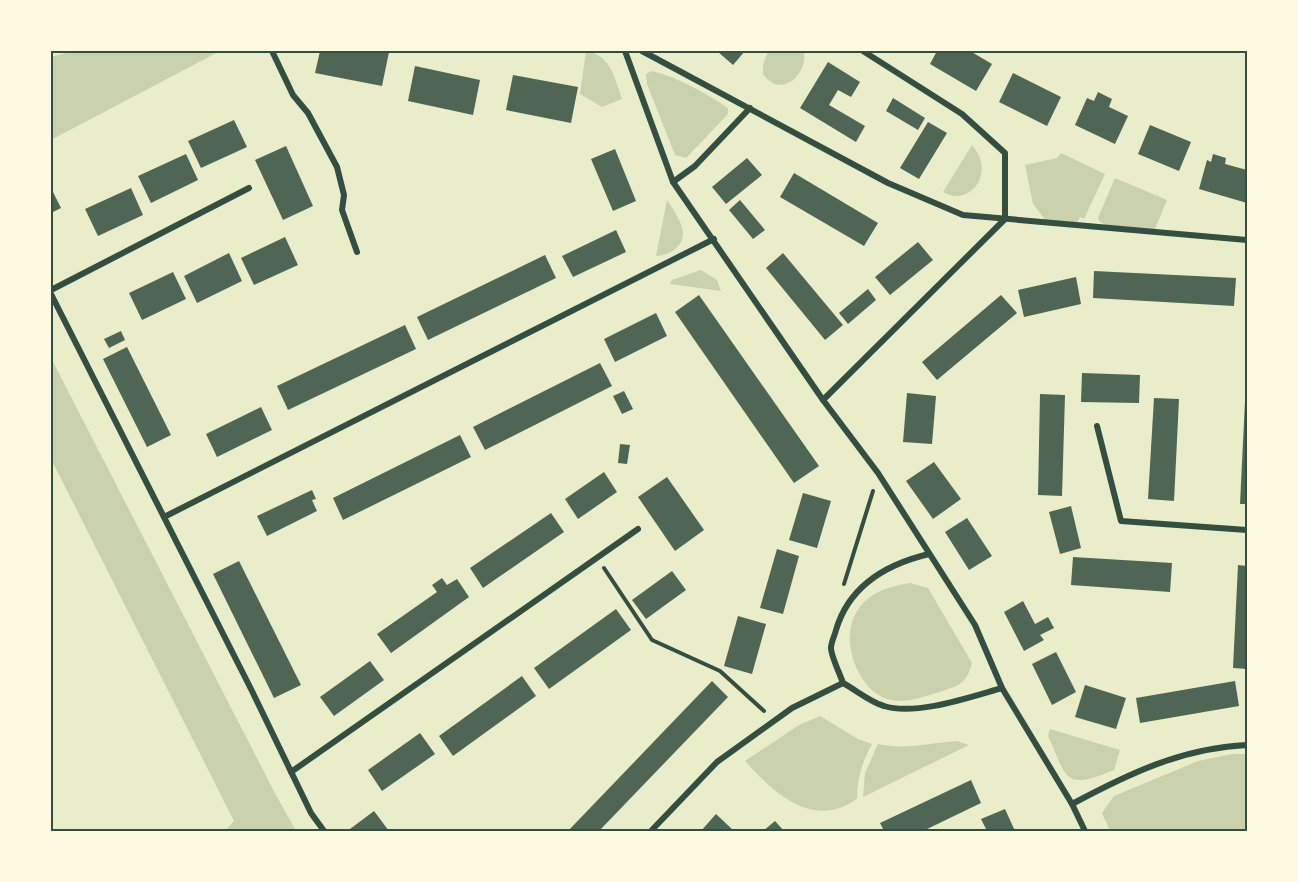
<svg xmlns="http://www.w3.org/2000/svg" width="1298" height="882" font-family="Quicksand,sans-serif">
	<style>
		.green { fill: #cad2ad }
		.building { fill: #4f6655 }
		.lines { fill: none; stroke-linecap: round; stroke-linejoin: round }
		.path { stroke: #344e41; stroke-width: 4 }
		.minor { stroke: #344e41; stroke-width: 6 }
		.neatline { fill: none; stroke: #344e41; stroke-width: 2 }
	</style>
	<rect width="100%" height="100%" fill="#e9edc9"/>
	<g class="green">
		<polygon points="72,51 220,51 51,140 51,57"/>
		<path d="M586,51C611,55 615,79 622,99L602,107L580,94Z"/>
		<path d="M768,51H804C808,74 781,100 763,74V65Z"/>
		<path d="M652,71C678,77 705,93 728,108V114L686,158L675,155L647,84L646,74Z"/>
		<path d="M972,145C997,173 969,208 943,192Z"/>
		<polygon points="1061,153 1105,174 1084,219 1080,217 1076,225 1046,221 1033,204 1025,165 1057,158"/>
		<polygon points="1115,178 1167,200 1155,229 1107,226 1100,222 1098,218"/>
		<path d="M667,200C677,215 693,236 674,250C668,254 662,256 656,256Z"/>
		<polygon points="701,270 717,280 721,291 670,284 672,280"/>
		<polygon points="51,358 276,795 296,831 225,831 234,821 51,459"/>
		<path d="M910,583L928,588L972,663C966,686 957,686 936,693C921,698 903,704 887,699C857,689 840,640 856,613C868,592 888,587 910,583Z"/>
		<path d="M820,716L858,739L872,744C862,762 857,779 857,799C812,830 774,793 745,761L799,725Z"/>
		<path d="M1050,729L1120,750L1114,770C1063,791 1068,779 1048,736Z"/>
		<path d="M957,741L969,745L863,797L865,773L878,744C905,750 930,743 957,741Z"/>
		<polygon points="1232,754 1247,754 1247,831 1110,831 1102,813 1114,796 1198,761"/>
	</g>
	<g class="building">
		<polygon points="320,51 389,52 382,86 315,73"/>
		<polygon points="717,51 745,51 733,65"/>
		<polygon points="937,51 970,51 992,64 976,91 930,64"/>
		<polygon points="828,62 860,82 851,97 838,90 829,105 865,126 856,142 800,108"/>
		<polygon points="415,66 480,80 473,115 408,101"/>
		<polygon points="1013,73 1061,97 1047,126 999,102"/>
		<polygon points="513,75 578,87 571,123 506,110"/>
		<polygon points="1098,92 1112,99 1109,107 1128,116 1115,144 1075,125 1087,98 1094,101"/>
		<polygon points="893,98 925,118 918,130 886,111"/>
		<polygon points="234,120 247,147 201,168 188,141"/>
		<polygon points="928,122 947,133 919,179 900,168"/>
		<polygon points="1150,125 1191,142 1179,171 1138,154"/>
		<polygon points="286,146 313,206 283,220 255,160"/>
		<polygon points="615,149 636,201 613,211 591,159"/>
		<polygon points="186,154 198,180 151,203 138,176"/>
		<polygon points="1213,154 1226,158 1225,164 1247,170 1247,203 1199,189 1207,160 1211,162"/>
		<polygon points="747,158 762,175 726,204 712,187"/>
		<polygon points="794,173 878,223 864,246 780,197"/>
		<polygon points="51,188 61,208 51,213"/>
		<polygon points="131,188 143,215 98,236 85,209"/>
		<polygon points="740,200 765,230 753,239 729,210"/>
		<polygon points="616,230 626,252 573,277 562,256"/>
		<polygon points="285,237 298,265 254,285 241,258"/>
		<polygon points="918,242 933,260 890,295 875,277"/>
		<polygon points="229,253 242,281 197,303 184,276"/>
		<polygon points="783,253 843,325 825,340 766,268"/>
		<polygon points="545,255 556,278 428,340 417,317"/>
		<polygon points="1094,271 1236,278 1234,306 1093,298"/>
		<polygon points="173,272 186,299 142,320 129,293"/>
		<polygon points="1076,277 1081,304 1024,317 1018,290"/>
		<polygon points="868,289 876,300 848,324 839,313"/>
		<polygon points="699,295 819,466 794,483 675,312"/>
		<polygon points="1001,295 1017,313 937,380 922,362"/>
		<polygon points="656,313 667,336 615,362 604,339"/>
		<polygon points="405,325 416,349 288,410 277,386"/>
		<polygon points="121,331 125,340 109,348 104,339"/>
		<polygon points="127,347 171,435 147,447 103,359"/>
		<polygon points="600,363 612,386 485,450 473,427"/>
		<polygon points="1082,373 1140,375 1139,403 1081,402"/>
		<polygon points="624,391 633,409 622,414 613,396"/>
		<polygon points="907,393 936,396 932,444 903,442"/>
		<polygon points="1040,394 1065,395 1062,496 1038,495"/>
		<polygon points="1154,398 1179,399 1174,501 1148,499"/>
		<polygon points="1245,401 1247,401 1247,504 1240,504"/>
		<polygon points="261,407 272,430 217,457 206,434"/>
		<polygon points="460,435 471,457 343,520 333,498"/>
		<polygon points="620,444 630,445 627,464 618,463"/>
		<polygon points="934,462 961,499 933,519 906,481"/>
		<polygon points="604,472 617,492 578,519 565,499"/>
		<polygon points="667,477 704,530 675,551 638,497"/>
		<polygon points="312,490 316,499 312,500 317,511 267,536 257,516"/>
		<polygon points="803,493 831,501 817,548 789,540"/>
		<polygon points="1071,506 1081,548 1060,554 1049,512"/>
		<polygon points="551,513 564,532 483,588 470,568"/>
		<polygon points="967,518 992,556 969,570 945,532"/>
		<polygon points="777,549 799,556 783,614 760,608"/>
		<polygon points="1073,557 1172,563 1170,592 1071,585"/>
		<polygon points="239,561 301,685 274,698 213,574"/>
		<polygon points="1238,565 1247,566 1247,669 1233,668"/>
		<polygon points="672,571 686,590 646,619 632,600"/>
		<polygon points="442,578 447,585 457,579 469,597 391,653 377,634 437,592 432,585"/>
		<polygon points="1023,601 1035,624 1048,617 1054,628 1040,635 1044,640 1024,651 1004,612"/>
		<polygon points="616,609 631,630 549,689 534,668"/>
		<polygon points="738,616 766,624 752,674 724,666"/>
		<polygon points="1056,652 1076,692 1052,705 1032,664"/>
		<polygon points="370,661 384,680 334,716 320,697"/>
		<polygon points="522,676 536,696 453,756 439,736"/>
		<polygon points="712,681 728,697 599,831 568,831"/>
		<polygon points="1235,681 1239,706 1140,723 1136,698"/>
		<polygon points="1085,685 1126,698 1116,729 1075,717"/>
		<polygon points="420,733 435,754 382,791 368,770"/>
		<polygon points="971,780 981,803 923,831 884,831 880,823"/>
		<polygon points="1005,809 1015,831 987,831 981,819"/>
		<polygon points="374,811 389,831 352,831 350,829"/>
		<polygon points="716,814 734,831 701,831"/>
		<polygon points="775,821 784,831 763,831"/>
	</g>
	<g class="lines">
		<g class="path">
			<polyline points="604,568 652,640 720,671 764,711"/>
			<polyline points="844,584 873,491"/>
		</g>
		<g class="minor">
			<polyline points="272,51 293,95 308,113 337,167 344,195 342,210 357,252"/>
			<polyline points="625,51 673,182 823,400 878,473 975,625 1002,688 1072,804 1085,831"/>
			<polyline points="642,51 888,183 963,215 1247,240"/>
			<polyline points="673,182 695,166 750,108"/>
			<polyline points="51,290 249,188"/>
			<polyline points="51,294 252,691 311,813 324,831"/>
			<polyline points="823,400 1005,219 1005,153 962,114 863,51"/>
			<polyline points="1097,426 1121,521 1247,530"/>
			<polyline points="164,517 714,239"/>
			<path d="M929,554C887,564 849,586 836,630C835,635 831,642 831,648C831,656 840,674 843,683C856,690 870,702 884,706C916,716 970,697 1002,688"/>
			<polyline points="291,772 638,529"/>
			<path d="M1072,804C1128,774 1182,748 1247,745"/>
			<polyline points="651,831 717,762 792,708 843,683"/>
		</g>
	</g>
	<rect width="1298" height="882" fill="none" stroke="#fefae0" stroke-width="105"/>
	<rect x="52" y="52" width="1194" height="778" class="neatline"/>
</svg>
